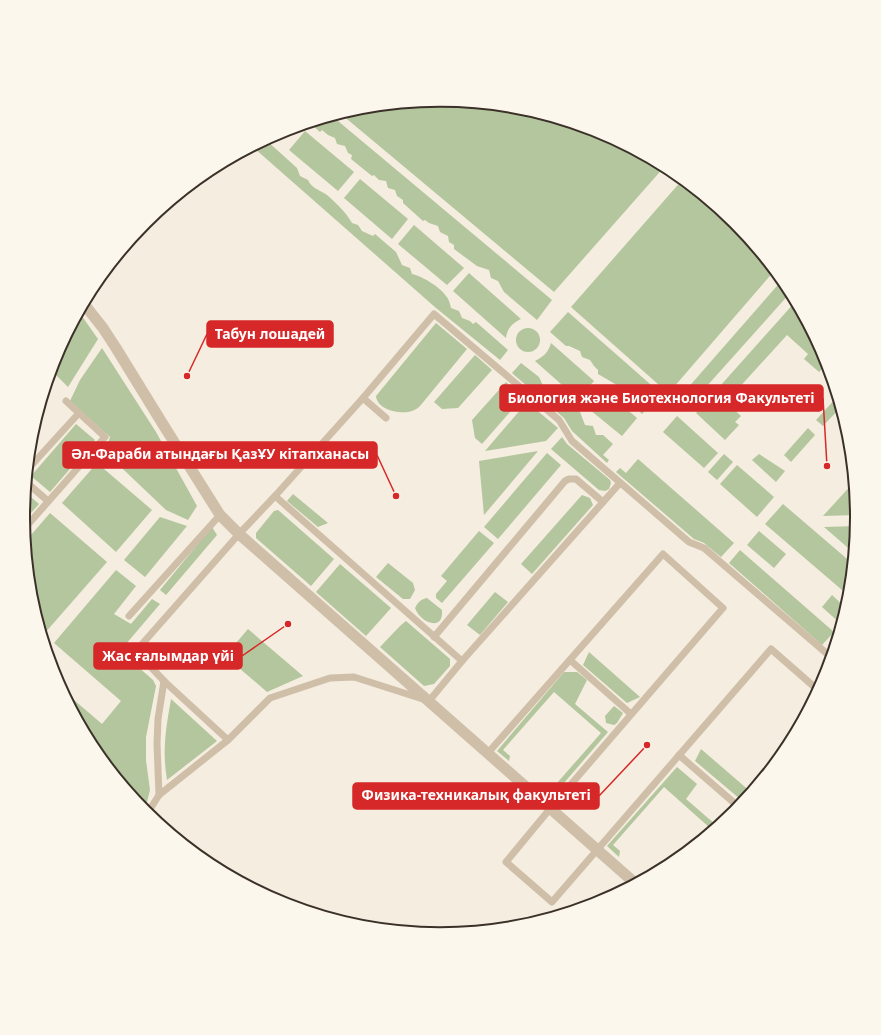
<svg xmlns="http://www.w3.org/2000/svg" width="881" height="1035" font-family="'Noto Sans',sans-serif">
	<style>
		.green { fill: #b3c69d }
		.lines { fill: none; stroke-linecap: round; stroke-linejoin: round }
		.service { stroke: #cfbfa9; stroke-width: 7 }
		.minor { stroke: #cfbfa9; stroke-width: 11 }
		.rim { fill: none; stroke: #3b3129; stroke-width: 2 }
		.leader { fill: none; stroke: #d62828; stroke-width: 1.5 }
		.callout-dot { fill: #d62828; stroke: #fcf7ec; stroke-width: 1.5 }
		.callout { fill: #d62828; stroke: #d62828; stroke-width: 1.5 }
		.callout-label { font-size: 14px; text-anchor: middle; font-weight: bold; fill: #fff }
	</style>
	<rect width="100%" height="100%" fill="#f5eddf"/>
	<g class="green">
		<polygon points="441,100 522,108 600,132 665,166 554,292 341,114 359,108"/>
		<polygon points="332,116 552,300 537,320 504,292 498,281 491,278 489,270 477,266 454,249 454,245 449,242 448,236 440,232 438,226 429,223 425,220 423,221 403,203 403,200 397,196 395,190 388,188 386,181 379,180 374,175 372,176 351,159 352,155 348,153 345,146 337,144 335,138 328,135 322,130 320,132 310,123"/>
		<polygon points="305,131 354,172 338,191 289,150"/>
		<path d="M266,140L297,168L300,176L308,180C311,188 320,190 327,195C337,204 345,211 352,223L358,225L362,231L373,236L375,234L396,252L402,265L410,268L412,274C422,276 440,287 446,296C449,299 450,304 451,308L459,311L462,318L470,321L473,324L476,322L508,350L500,360L436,308L253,147Z"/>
		<polygon points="360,179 408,219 392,239 344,198"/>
		<polygon points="683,179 736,222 775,270 673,388 659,385 571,307"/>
		<polygon points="414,225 464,268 447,285 398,244"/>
		<path d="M469,273L521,319C513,323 507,328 506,338L453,291Z"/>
		<polygon points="783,279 791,292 689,406 679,398"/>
		<polygon points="796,301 826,358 832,375 823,368 819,372 804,359 808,354 787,335 726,402 741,416 735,422 739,425 725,440 696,413"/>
		<polygon points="79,312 98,339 68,387 51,370 55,358"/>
		<path d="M568,312L666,398L660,404L655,400L642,414L637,409C638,401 632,398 625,395L622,388L598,374V370L594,366L590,360L582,357L580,351L569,346H566L550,332Z"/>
		<path d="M436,323L467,349L420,406C418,408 415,410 412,411C401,415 377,410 376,396Z"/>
		<circle cx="528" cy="340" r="12"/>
		<path d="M551,343L594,381L578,399L535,361C544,356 548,353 551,343Z"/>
		<polygon points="102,348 156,432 197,506 188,520 166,510 105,452 110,437 70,401 80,380"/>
		<polygon points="475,355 492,370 458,408 442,409 434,402"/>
		<polygon points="521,363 539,377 544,388 551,391 554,397 562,400 580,412 585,425 593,426 596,435 603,435 613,444 603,455 609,460 607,463 572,431 564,418 512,373"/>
		<polygon points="506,382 523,397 482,444 475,438 472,420"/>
		<polygon points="600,387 637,418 622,436 584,405"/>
		<polygon points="838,396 841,407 823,426 816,420"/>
		<polygon points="527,402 558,428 546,441 485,451"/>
		<polygon points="677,416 718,453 704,468 663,432"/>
		<polygon points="76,424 95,440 50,492 31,476"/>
		<polygon points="808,428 815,435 791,462 784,455"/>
		<polygon points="562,437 567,444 610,480 611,483 609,489 605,491 599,490 551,449"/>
		<polygon points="538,451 484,515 479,461"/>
		<polygon points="547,453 561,465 498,539 484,527"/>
		<polygon points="724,454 733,462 717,480 708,472"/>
		<polygon points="759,454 785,471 776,482 752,460"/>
		<polygon points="638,459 734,543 721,557 704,543 694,539 616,472 620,468 626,473"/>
		<polygon points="97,463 152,510 116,552 62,503"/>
		<polygon points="737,465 774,497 757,517 720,484"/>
		<polygon points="854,482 858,515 823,516"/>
		<polygon points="25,492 39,504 23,522"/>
		<polygon points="293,494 328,523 318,527 287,501"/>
		<polygon points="582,495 590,498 593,505 532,574 521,564"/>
		<polygon points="783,504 853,564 850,594 849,596 765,524"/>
		<polygon points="278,510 334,559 311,586 256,538 256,533 274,511"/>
		<polygon points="50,513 107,562 44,634 41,631 31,599 25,542"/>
		<polygon points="160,517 187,526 145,577 124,560"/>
		<polygon points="857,526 854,553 824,527"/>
		<polygon points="212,527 217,535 166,595 160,590"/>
		<polygon points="479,531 494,543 442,603 436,598 436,594 447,581 441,576"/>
		<polygon points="759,531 786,554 774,568 747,545"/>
		<polygon points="740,550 834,632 822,645 729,563"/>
		<polygon points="388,563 413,583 415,590 410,599 403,599 376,577"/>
		<polygon points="340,564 391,608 366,636 316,592"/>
		<polygon points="116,570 136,586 114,614 131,624 152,599 160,604 120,651 153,680 156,686 146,737 146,760 150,790 147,802 144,811 93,749 60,688 102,724 121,701 54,643"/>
		<polygon points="495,592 508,602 480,635 467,625"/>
		<polygon points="832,595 847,609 842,625 822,607"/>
		<path d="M427,598L442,610C444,632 420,623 415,608C418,602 421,599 427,598Z"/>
		<polygon points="406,621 450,659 450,666 434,684 424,686 380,647 400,626"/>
		<polygon points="248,629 303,676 267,692 225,656"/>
		<polygon points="589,652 640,697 627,703 583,665"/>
		<polygon points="564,672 577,672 587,680 575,704 608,732 551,798 540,788 545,786 550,791 601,733 554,692 503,750 510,756 509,761 497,751"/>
		<path d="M171,699L217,741L167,780C162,750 166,728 171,699Z"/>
		<polygon points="614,706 623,713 617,723 614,725 606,723 605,716"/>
		<polygon points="701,749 752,793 740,799 695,761"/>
		<polygon points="677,767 697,784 686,799 716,825 717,828 696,846 710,828 664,787 613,845 620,851 619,857 607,846"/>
	</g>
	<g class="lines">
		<g class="service">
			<polyline points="363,398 386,418"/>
			<polyline points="28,469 79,413"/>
			<polyline points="26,482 48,501"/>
			<polyline points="24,529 105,437 66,401"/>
			<polyline points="129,616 220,515"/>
			<polyline points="434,637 565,481 569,479 576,479 603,502"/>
			<polyline points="570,660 631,714"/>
			<polyline points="462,661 275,496 363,398 434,314 559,420 572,441 689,542 704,548 832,658"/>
			<polyline points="228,740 164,681 136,651 239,534 275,496"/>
			<polyline points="487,754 663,554 723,608 554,804 506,862 552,902 771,649 819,691"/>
			<polyline points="679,755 740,808"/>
			<polyline points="159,795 157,744 158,719 164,681"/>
			<polyline points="147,814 159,795 228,740 270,698 330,678 354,677 429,701 462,661 620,483"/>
		</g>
		<polyline class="minor" points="84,304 103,328 116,348 164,426 220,515 239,534 636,884"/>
	</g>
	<path d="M0 0H881V1035H0ZM30 517a410 410 0 1 1 820 0a410 410 0 1 1-820 0Z" fill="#fcf7ec" fill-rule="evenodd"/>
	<path class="rim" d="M30 517a410 410 0 1 1 820 0a410 410 0 1 1-820 0Z"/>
	<path class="leader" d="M187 376L207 334M827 466L823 398M396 496L377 455M288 624L242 656M647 745L599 796"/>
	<g class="callout-dot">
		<circle cx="187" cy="376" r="4"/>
		<circle cx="827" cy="466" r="4"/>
		<circle cx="396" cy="496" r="4"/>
		<circle cx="288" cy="624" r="4"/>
		<circle cx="647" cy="745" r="4"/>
	</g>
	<g class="callout">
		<rect x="207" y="321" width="126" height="26" rx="4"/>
		<rect x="500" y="385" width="323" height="26" rx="4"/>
		<rect x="63" y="442" width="314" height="26" rx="4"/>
		<rect x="94" y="643" width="148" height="26" rx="4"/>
		<rect x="353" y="783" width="246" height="26" rx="4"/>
	</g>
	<g class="callout-label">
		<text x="270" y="339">Табун лошадей</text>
		<text x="661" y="403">Биология және Биотехнология Факультеті</text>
		<text x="220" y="459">Әл-Фараби атындағы ҚазҰУ кітапханасы</text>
		<text x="168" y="661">Жас ғалымдар үйі</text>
		<text x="476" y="800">Физика-техникалық факультеті</text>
	</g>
</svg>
